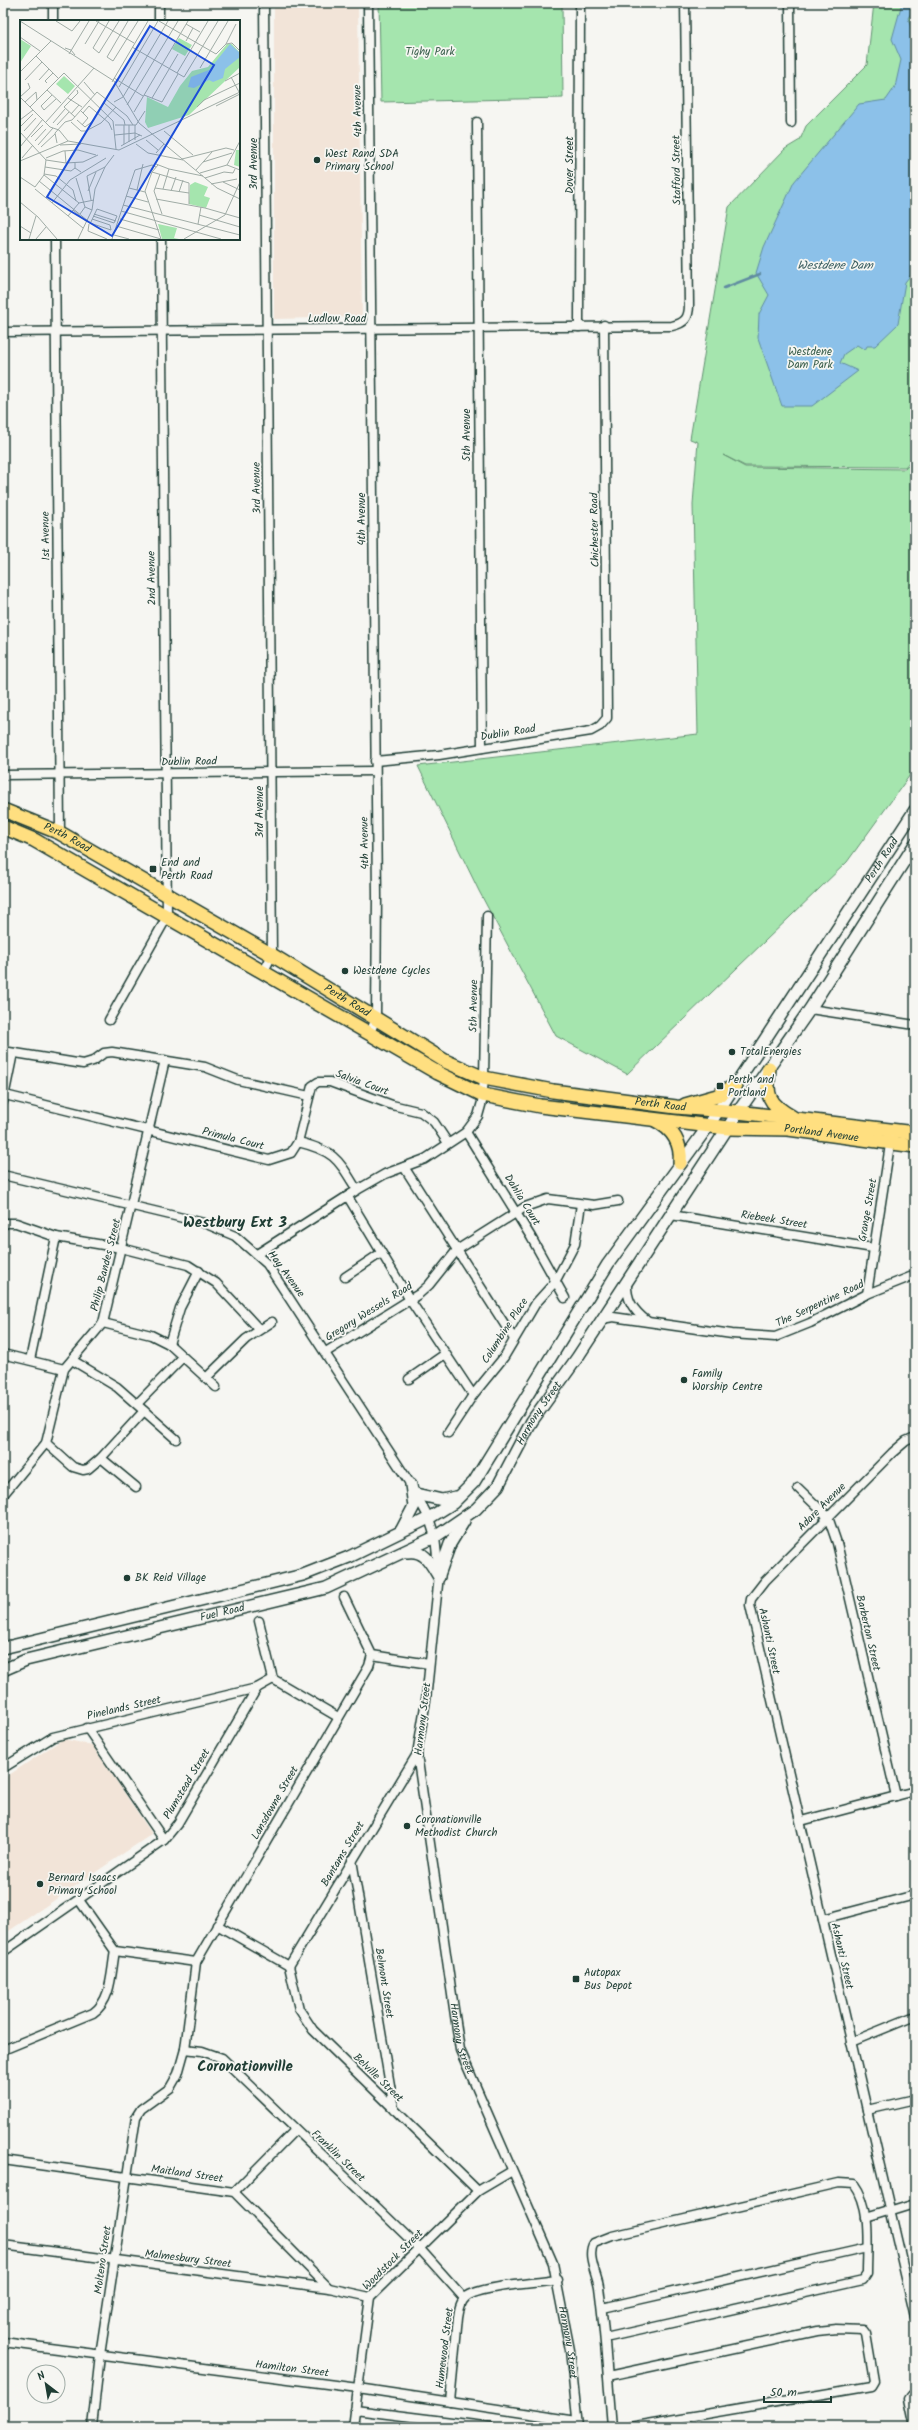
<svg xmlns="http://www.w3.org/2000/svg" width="918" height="2430" font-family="Kalam,sans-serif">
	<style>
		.built { fill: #f2e4d8 }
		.green { fill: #a5e5ae; stroke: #629171 }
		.water { fill: #8cc1e9; stroke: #608ca1 }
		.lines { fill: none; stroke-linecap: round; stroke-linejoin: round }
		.stream { stroke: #608ca1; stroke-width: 2.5 }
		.street-casing { stroke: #1f3d34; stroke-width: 11 }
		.secondary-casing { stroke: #1f3d34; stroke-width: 14 }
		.primary-casing { stroke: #1f3d34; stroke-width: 16 }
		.street { stroke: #f6f6f2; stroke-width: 8 }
		.secondary { stroke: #f6f6f2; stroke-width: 11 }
		.primary { stroke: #ffdf80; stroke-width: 13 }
		.poi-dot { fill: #1f3d34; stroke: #f6f6f2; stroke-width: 1.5 }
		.labels { text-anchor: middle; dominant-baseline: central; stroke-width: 3.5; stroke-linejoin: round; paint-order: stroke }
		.park-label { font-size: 11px; fill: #3a5f4c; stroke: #f6f6f2 }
		.street-label { font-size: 11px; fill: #1f3d34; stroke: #f6f6f2 }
		.poi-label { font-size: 11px; fill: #1f3d34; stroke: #f6f6f2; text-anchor: start }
		.water-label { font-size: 12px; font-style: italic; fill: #3a5e61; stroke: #f6f6f2 }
		.district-label { font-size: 15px; font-weight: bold; fill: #1f3d34; stroke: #f6f6f2 }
		.inset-road { fill: none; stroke: #a0aca6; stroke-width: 1 }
		.view { fill: #1d4ed8; fill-opacity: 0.15; stroke: #1d4ed8; stroke-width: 2 }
		.inset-edge { fill: none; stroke: #1f3d34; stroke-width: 2 }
	</style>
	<rect width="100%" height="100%" fill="#f6f6f2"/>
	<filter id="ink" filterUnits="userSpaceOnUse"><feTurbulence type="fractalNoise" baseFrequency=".025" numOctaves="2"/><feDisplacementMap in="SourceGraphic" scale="8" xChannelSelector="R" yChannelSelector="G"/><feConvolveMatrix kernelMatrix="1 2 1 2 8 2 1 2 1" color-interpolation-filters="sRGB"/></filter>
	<g filter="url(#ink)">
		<g class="built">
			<polygon points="274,3 358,3 362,317 274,319"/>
			<polygon points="63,1739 92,1745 152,1834 3,1935 3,1779"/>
		</g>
		<g class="green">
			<polygon points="379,3 562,3 563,98 381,102"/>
			<polygon points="874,3 915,3 915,455 905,467 745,466 723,455 745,467 905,469 915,458 915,768 847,862 627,1074 556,1036 479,891 418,766 698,734 693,504 698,442 690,439 729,207 785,149 800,140 806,126 867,65"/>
		</g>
		<polygon class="water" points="902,3 915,3 915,7 908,18 915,40 915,270 905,282 898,324 875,346 867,346 865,350 857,345 844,354 840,363 858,371 812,406 782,406 758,338 759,314 769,295 756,273 764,247 794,182 859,104 886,100 895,87 901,60 892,39"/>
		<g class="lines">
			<polyline class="stream" points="724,288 760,274"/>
			<g class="street-casing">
				<g id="street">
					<polyline points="53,3 53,21"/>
					<polyline points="159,3 159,21"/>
					<polyline points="368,3 377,896 376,1018 370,1033"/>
					<polyline points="790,3 791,123"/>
					<polyline points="477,122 482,748"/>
					<polyline points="55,239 60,833"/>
					<polyline points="579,327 580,3"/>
					<path d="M3,332L672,326C685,323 689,318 689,305L685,3"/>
					<polyline points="375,761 439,755 591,731 600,726 607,718 604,325"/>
					<polyline points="3,775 375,771"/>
					<polyline points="264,971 272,955 264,3"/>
					<polyline points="810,1009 915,1025"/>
					<polyline points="109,1020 167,917 161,239"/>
					<polyline points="3,1051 83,1064 93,1061 104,1053 112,1052 205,1067 238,1080 309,1096"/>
					<path d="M5,1095L269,1160L291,1153L298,1142C335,1151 338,1159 357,1190"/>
					<polyline points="3,1102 13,1053"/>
					<polyline points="466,1132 531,1237 565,1298"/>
					<polyline points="298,1142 312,1086 318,1082 330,1082 392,1105 421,1112 434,1122 448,1143"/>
					<polyline points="404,1167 514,1339"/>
					<path id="s1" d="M3,1175L204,1223L235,1236L267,1264L411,1485L429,1518L435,1537L439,1575L426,1700L417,1754L460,2050L553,2263L570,2350L578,2427"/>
					<polyline points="348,1197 410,1300 473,1395"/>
					<polyline points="671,1215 873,1248"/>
					<polyline points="3,1225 7,1223 16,1223 56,1237 121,1248 188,1265 216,1283 259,1329"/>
					<polyline points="257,1254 357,1190 385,1174 425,1159 466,1132 478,1116 482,1102 484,1078 487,916"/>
					<polyline points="345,1277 381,1253"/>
					<path d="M627,1282C626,1300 633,1310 647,1321"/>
					<polyline points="867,1294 891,1138"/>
					<polyline points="602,1319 613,1317 732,1334 775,1337 810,1323 867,1294 915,1275"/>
					<polyline points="103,1323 151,1335 169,1344 216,1387"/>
					<polyline points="169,1344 180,1308 199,1271"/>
					<polyline points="326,1352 419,1294 429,1285 457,1250 525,1207 548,1199 594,1205 618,1201"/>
					<polyline points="3,1354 64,1369"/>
					<polyline points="30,1360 56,1237"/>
					<polyline points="72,1360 117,1387 176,1439"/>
					<polyline points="206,1378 246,1339 272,1322"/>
					<polyline points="409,1379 445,1354"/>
					<polyline points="137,1404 183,1357"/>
					<polyline points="448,1433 473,1395 504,1357 536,1303 555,1282 575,1244 581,1204"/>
					<polyline points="915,1437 906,1441 892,1453 765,1581 751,1599 750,1605 915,2317"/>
					<polyline points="46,1443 73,1467 83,1470 88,1469 101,1458 144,1411"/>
					<polyline points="101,1458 136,1487"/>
					<polyline points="798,1488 828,1517 837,1543 896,1796"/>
					<polyline points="3,1495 46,1443 64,1369 103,1323 165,1060"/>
					<polyline points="344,1597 372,1655 429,1664"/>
					<polyline points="259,1621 273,1679 338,1717"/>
					<polyline points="87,1728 164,1840"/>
					<polyline points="3,1768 53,1737 257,1688"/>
					<polyline points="801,1821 915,1791"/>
					<polyline points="352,1860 394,2109"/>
					<polyline points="79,1900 115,1951 196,1962"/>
					<polyline points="823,1919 915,1895"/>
					<polyline points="217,1925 289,1966"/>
					<polyline points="3,1952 164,1840 178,1823 257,1688 273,1679"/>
					<polyline points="289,1966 299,2009 313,2030 478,2191"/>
					<polyline points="289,1966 417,1754"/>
					<polyline points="851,2042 915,2016"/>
					<polyline points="185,2049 202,2051 222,2058 420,2249 464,2298"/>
					<path d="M3,2050L93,2013C112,2000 111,1972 115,1951"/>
					<polyline points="867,2110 915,2099"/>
					<polyline points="3,2160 234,2192 329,2288"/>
					<polyline points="234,2192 295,2130"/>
					<polyline points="866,2218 915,2203"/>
					<polyline points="3,2245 329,2288 370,2297"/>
					<polyline points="602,2308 867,2248"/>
					<path d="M605,2338L863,2280L867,2274C867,2246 872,2208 854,2184L839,2183L612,2236L594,2243C586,2255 597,2274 599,2287C605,2333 608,2380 612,2427"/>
					<polyline points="3,2342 358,2388 577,2421"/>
					<polyline points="608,2376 817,2331 836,2329 863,2330 866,2334 874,2381 871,2386 629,2427"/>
					<polyline points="912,2395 909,2399 915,2427"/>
					<path d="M450,2402L458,2317C459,2310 460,2302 466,2297C480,2286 537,2283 558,2280"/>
					<polyline points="355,2410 492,2427"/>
					<polyline points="92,2427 100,2355 136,2117 141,2109 170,2088 178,2074 185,2049 196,1962 369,1666 372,1655"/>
					<polyline points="353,2427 370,2297 478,2191 512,2171"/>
				</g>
			</g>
			<g class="secondary-casing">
				<g id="secondary">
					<polyline points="416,1494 442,1500 456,1497"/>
					<polyline points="401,1531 414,1506 411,1485"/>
					<path d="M407,1552C425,1549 431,1564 439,1577"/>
					<polyline points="439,1575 450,1544 464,1521"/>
					<path id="s2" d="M3,1648L303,1575L349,1557L429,1518L453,1503L474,1482L608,1264L709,1125L915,810"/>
					<path id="s3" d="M3,1670L26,1660L326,1588L435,1537L476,1509L498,1486L532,1421L577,1358L738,1112L810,1009L915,844"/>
				</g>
			</g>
			<g class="primary-casing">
				<g id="primary">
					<path id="s4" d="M3,810L60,833L272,955L445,1061L484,1078L553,1091L676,1107L738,1112L915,1133"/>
					<path id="s5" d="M3,827L34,840L438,1073L483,1095L540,1106L728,1128L788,1129L915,1146"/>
					<path d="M769,1068C766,1095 767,1103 792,1117"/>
					<polyline points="685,1105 717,1096 736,1085"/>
					<path d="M655,1120C673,1129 682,1144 680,1163"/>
				</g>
			</g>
			<use href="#street" class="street"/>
			<use href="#secondary" class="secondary"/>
			<use href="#primary" class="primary"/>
		</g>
	</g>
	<g class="poi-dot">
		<circle cx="317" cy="160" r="4"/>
		<rect x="149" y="865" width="8" height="8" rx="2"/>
		<circle cx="345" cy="971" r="4"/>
		<circle cx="732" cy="1052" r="4"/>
		<rect x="716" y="1082" width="8" height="8" rx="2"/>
		<circle cx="684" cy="1380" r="4"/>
		<circle cx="127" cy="1578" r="4"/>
		<circle cx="407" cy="1826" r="4"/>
		<circle cx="40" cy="1884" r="4"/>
		<rect x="572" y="1975" width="8" height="8" rx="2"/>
	</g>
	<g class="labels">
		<g class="park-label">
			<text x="430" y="52">Tighy Park</text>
			<text x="810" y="352">Westdene<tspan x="810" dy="13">Dam Park</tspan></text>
		</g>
		<g class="street-label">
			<text transform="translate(358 111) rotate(-91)">4th Avenue</text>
			<text transform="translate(254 164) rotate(-90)">3rd Avenue</text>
			<text transform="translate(570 165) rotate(-90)">Dover Street</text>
			<text transform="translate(677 170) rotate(-91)">Stafford Street</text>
			<text x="337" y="319">Ludlow Road</text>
			<text transform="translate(467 435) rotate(-90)">5th Avenue</text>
			<text transform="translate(257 488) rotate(-91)">3rd Avenue</text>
			<text transform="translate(362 519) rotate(-90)">4th Avenue</text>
			<text transform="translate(595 530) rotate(-91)">Chichester Road</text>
			<text transform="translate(46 536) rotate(-91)">1st Avenue</text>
			<text transform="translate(152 578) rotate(-91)">2nd Avenue</text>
			<text transform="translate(508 733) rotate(-9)">Dublin Road</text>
			<text transform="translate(189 762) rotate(-1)">Dublin Road</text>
			<text transform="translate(260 812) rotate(-90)">3rd Avenue</text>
			<text stroke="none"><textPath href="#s4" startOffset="70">Perth Road</textPath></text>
			<text transform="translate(365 843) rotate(-91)">4th Avenue</text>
			<text stroke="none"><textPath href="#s2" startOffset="1249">Perth Road</textPath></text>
			<text stroke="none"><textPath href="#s4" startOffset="394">Perth Road</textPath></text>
			<text transform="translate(474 1006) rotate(-89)">5th Avenue</text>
			<text transform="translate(362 1083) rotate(20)">Salvia Court</text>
			<text stroke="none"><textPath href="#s4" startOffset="730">Perth Road</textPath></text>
			<text stroke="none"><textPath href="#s5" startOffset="891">Portland Avenue</textPath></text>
			<text transform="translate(233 1139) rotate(14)">Primula Court</text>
			<text transform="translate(522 1200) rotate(58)">Dahlia Court</text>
			<text transform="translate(868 1210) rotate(-80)">Grange Street</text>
			<text transform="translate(774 1220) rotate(9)">Riebeek Street</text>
			<text transform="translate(106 1265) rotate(-76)">Philip Bandes Street</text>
			<text transform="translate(286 1274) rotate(54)">Hay Avenue</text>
			<text transform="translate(820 1304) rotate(-25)">The Serpentine Road</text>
			<text transform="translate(369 1312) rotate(-32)">Gregory Wessels Road</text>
			<text transform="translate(505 1331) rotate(-57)">Columbine Place</text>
			<text stroke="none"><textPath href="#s3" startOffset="619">Harmony Street</textPath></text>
			<text transform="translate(822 1507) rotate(-45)">Adare Avenue</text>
			<text stroke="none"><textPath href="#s3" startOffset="227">Fuel Road</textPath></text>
			<text transform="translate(868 1633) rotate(77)">Barberton Street</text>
			<text transform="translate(769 1641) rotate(78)">Ashanti Street</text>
			<text transform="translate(124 1708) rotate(-13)">Pinelands Street</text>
			<text transform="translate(423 1719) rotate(-83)">Harmony Street</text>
			<text transform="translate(187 1784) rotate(-59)">Plumstead Street</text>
			<text transform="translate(275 1803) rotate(-60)">Lansdowne Street</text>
			<text transform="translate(343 1854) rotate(-59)">Bantams Street</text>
			<text transform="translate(842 1956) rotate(77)">Ashanti Street</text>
			<text transform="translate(384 1983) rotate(81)">Belmont Street</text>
			<text stroke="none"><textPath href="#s1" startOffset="1111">Harmony Street</textPath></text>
			<text transform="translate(378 2078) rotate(44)">Belville Street</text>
			<text transform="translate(338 2156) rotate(44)">Franklin Street</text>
			<text transform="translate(187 2174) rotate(8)">Maitland Street</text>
			<text transform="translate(188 2259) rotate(7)">Malmesbury Street</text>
			<text transform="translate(103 2260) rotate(-82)">Molteno Street</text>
			<text transform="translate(393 2260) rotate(-45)">Woodstock Street</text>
			<text stroke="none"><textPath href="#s1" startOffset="1435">Harmony Street</textPath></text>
			<text transform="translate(445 2348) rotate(-83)">Humewood Street</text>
			<text transform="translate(292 2369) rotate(7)">Hamilton Street</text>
		</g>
		<g class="poi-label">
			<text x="325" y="154">West Rand SDA<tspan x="325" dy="13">Primary School</tspan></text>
			<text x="161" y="863">End and<tspan x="161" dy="13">Perth Road</tspan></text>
			<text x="353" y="971">Westdene Cycles</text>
			<text x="740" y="1052">TotalEnergies</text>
			<text x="728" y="1080">Perth and<tspan x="728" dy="13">Portland</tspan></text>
			<text x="692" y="1374">Family<tspan x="692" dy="13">Worship Centre</tspan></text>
			<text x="135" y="1578">BK Reid Village</text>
			<text x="415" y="1820">Coronationville<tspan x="415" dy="13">Methodist Church</tspan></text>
			<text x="48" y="1878">Bernard Isaacs<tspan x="48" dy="13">Primary School</tspan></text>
			<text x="584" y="1973">Autopax<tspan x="584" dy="13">Bus Depot</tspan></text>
		</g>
		<g class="water-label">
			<text x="835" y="265">Westdene Dam</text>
		</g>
		<g class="district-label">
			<text x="235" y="1223">Westbury Ext 3</text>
			<text x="245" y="2067">Coronationville</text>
		</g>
	</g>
	<g transform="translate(20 20)">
		<rect width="220" height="220" fill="#f6f6f2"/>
		<path d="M159,18L172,25L165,36L152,29ZM0,19L11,26L0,43ZM207,24H212L220,33V47L169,95L128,108L125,102L127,77L148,87L160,66L172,51L188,47ZM44,56L55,66L48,74L36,64ZM216,130H220V147L214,145ZM175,162L188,167L184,176L190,178L186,188L169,184L170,165ZM138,204L157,208L154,218L159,219H142Z" fill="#a5e5ae"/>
		<path d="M210,24L220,33V37L205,49L203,58L193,62L189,60L174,68L168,67L171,57L189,50Z" fill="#8cc1e9"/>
		<path class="inset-road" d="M0,1L94,61L119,103L197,168L220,179M36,1L52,11L60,1M76,1L114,23M89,1L73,28L79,33L99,1M108,1L87,37L93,41L118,1M139,1L196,34L206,24L216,4M166,4L180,12M0,17L20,31M166,21L173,8M65,24L79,1M206,24L212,23L220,31M112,27L164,57L198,1M45,28L51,30L55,35M49,34L69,1M16,36L38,58M180,48L208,1M0,52L31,21M157,53L188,1M211,57L219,72M94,58L123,76M5,60L22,42M19,60L29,49M205,61L220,53M64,62L75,75M92,62L128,1M27,63L25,61L33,53M99,67L138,1M27,70L41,83M77,72L107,96L113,105M124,75L142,82L158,54M0,77L30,107L39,110L48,121M0,77L10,68L8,63M48,78L62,87M132,78L158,34M5,82L16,72L17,80M94,82L103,77L148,1M84,83L104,100L105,105M107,85L158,1M196,86L220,74M10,87L44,53L93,101L96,129M177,87L184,80L220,63M24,90L21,86L32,75M24,90L36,79M61,91L68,98L62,105M114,92L168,1M63,93L69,86L89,103L92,110M51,94L59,85M55,97L44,87L58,73L57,70M0,100L13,90M57,100L65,107L73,101M26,102L74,48M51,102L61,111H66L81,103L96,87M33,103L45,89M37,105L49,92M95,105H116L125,91M104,105V124M109,105V122M0,107L13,94M4,111L16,98M144,111L173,135M0,112L26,140L24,155L15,167L0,157M95,115L115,113L122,116M11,117L23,105M115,120V105M126,120L138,130M15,121L26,109M37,123L35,113L45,102L52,100L77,72M116,124L128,133L163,140M18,125L33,108M40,125L61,124M101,126L120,115M0,127L23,99M21,127L35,114M45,131L46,143M136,133L144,124M2,138L13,125M26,138L43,131L58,130L76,135M162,139L206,128L214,130M26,140L46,143L63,142L78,135M0,141L48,121L99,130L220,72M183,142L212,133M55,143V148L61,152M136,144L149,149L183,156M138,145L132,152L125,171L141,219M207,145L220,121M207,145L220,150M25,147L51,151L55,148M176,150L192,132M132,152L169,163V184M180,153L207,145M24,154L36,156L53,170L56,181M140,154L134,171L142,194M24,155L59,183M67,156L71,180M67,156L85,147M56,158L65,187M185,158L204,152L213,153L215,149M19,161L68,201M203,162L220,170M191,164L217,159M109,168L125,172M135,168L169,173M15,169L63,208M143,169L149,149M117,170L123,144M68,171L76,152M151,171L156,157M159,172L163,160M106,176L128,182M136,179L185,188L220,198M0,182L18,197L37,219M32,183L50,160L86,138M103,185L220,215M53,190L67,202M101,191L201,219M60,194L65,187L72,190M74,194L96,201M179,195L220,207M48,196L59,183L74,180M100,199L139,210M70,203L91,210L90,205L72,199M69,204L68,211L87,219M70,204L77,189L97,196L94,203L73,196M178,204L181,187M0,206L11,213M96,206L141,219M94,215L109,219M9,219L16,196M16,219L26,207M58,219L72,190L75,169L85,147L94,135M92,219L115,150L132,145L136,147M164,219L205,195L220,162"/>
		<path class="view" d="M130,6L194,45L92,216L27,177Z"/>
		<rect width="220" height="220" class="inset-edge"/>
	</g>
	<rect width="918" height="2430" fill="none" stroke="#f6f6f2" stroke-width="16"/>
	<rect x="8" y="8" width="902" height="2414" fill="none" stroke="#1f3d34" stroke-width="1.5" filter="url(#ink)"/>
	<g transform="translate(46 2384) rotate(329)"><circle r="19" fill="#f6f6f2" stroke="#a0aca6"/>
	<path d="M0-3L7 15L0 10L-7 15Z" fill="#1f3d34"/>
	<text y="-6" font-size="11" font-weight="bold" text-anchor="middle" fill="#1f3d34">N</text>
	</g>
	<path d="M764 2396v6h67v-6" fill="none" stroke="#1f3d34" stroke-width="2"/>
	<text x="770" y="2396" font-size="12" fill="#1f3d34" stroke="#f6f6f2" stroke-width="3" paint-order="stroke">50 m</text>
</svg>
